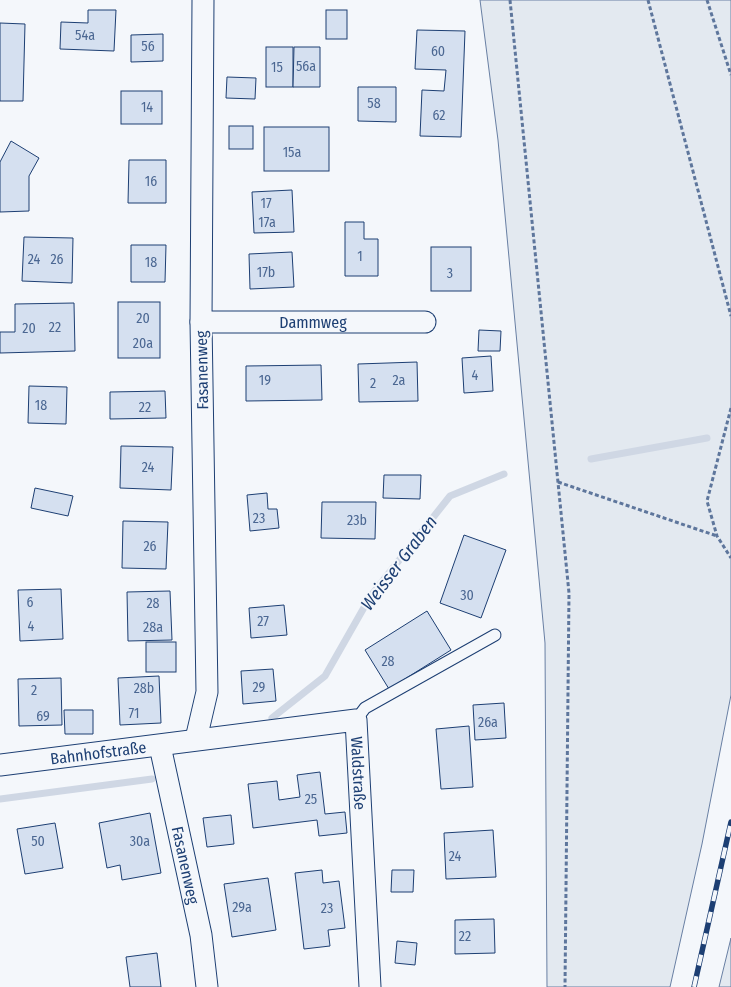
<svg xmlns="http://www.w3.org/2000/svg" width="731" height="987" font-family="'Fira Sans Condensed',sans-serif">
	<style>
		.green { fill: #e3e9f0; stroke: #687fa3 }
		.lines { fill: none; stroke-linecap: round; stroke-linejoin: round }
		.stream { stroke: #cfd7e4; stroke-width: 7 }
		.building { fill: #d5e0f0; stroke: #1d3f73 }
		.lane-casing { stroke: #1d3f73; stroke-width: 13 }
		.street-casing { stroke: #1d3f73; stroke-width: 23 }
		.path { stroke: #5e769c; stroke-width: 3; stroke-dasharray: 4 2.5; stroke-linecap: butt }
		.lane { stroke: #f4f7fb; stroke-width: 11 }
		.street { stroke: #f4f7fb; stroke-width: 21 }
		.rail-casing { stroke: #1d3f73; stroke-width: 5.5 }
		.rail { stroke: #f4f7fb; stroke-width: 4; stroke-dasharray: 11; stroke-linecap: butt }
		.labels { text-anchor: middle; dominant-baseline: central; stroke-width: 4; stroke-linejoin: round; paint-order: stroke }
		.number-label { font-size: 14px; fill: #4b6792 }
		.street-label { font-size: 16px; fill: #1d3f73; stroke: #f4f7fb }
		.water-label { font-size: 18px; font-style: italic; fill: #1d3f73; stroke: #f4f7fb }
	</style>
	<rect width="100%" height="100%" fill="#f4f7fb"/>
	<g class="green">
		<polygon points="480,0 731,0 731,695 702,844 670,987 547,987 545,643 498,140"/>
		<polygon points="731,938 731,987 719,987"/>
	</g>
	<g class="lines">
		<g class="stream">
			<polyline points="591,459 707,438"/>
			<polyline points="272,718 325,676 370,597 450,496 504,474"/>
			<polyline points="0,799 152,779"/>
		</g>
	</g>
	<g class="building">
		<polygon points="88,10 116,10 114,51 60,49 61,22 88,23"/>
		<rect x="326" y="10" width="21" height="29"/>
		<polygon points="0,23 25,24 23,101 0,101"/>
		<polygon points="417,30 465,31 461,137 420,136 422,90 444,91 446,70 415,69"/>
		<polygon points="163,34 163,61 131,62 131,35"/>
		<rect x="266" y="47" width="27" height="40"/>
		<polygon points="294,47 320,47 320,87 293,87"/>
		<polygon points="227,77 256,78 255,99 226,98"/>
		<polygon points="358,87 396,87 396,122 358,121"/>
		<rect x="121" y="91" width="41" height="33"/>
		<rect x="229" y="126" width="24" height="23"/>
		<rect x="264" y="127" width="65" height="44"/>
		<polygon points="11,141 39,158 29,176 29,211 0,212 0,162"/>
		<polygon points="129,160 166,160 166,203 128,203"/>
		<polygon points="292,190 294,232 254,233 252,192"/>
		<polygon points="345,222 364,222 364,239 378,239 378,276 345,276"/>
		<polygon points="24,237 73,238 72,283 22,281"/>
		<polygon points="131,245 166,245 165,282 131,282"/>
		<rect x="431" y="247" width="40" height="44"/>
		<polygon points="292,252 294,287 250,289 249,254"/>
		<rect x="118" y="302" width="42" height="56"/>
		<polygon points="74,303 75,351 0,353 0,332 15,332 15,304"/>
		<polygon points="479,330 501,331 500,351 478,351"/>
		<polygon points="491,356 493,391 464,393 462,358"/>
		<polygon points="417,362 418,401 359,402 358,364"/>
		<polygon points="321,365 322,400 246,401 246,366"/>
		<polygon points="29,386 67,387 66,424 28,423"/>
		<polygon points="165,391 166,418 110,419 110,392"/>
		<polygon points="121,446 173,447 171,490 120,488"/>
		<polygon points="384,475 421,475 420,499 383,498"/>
		<polygon points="35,488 73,496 68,516 31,508"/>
		<polygon points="267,493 268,509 277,509 279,528 250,531 247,495"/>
		<polygon points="322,502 376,502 375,539 321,538"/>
		<polygon points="123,521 168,522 166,569 122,568"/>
		<polygon points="464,535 506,550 481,618 440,603"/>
		<polygon points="61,589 63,639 20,641 18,590"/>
		<polygon points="170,591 172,640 128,641 127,592"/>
		<polygon points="284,605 287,635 251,638 249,608"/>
		<polygon points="427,611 451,650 389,689 365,650"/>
		<rect x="146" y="642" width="30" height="30"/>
		<polygon points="273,669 276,701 243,704 241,671"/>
		<polygon points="159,676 161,723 120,725 118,678"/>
		<polygon points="61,678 62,725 19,726 18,679"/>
		<polygon points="504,703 506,738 475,740 473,705"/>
		<polygon points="64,710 93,710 93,734 65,734"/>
		<polygon points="469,726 473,787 441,789 436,729"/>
		<polygon points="320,772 325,814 345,812 347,833 319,836 317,820 253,828 248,784 277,781 279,800 300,797 297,775"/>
		<polygon points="150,813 161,873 122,880 120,865 107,868 99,823"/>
		<polygon points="231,815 234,844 207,847 203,818"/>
		<polygon points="55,823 63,868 25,874 17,829"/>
		<polygon points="493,830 496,877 446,879 444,833"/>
		<polygon points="322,870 323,883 339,881 345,928 328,930 330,946 304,949 295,873"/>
		<polygon points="392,870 414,870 413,892 391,892"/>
		<polygon points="268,878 276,930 232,937 224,884"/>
		<polygon points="494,919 495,953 455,954 455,920"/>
		<polygon points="397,941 417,943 415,965 395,963"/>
		<polygon points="157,953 161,987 130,987 126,957"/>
	</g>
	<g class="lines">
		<g class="lane-casing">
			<polyline id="lane" points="356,720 365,708 495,635"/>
		</g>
		<g class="street-casing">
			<g id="street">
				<path id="s1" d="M201,322H425"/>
				<polyline points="196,739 207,692 201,322 203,0"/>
				<path id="s2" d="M160,746L201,935L207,987"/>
				<path id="s3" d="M0,765L356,720L370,987"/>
			</g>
		</g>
		<g class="path">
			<polyline points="510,0 569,593 565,987"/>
			<polyline points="648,0 731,316"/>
			<polyline points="707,0 731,75"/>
			<polyline points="731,408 707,501 717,536 731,558"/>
			<polyline points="558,482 717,536"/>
		</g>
		<use href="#lane" class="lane"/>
		<use href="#street" class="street"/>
		<g class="rail-casing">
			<polyline id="rail" points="694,987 731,822"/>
		</g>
		<use href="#rail" class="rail"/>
	</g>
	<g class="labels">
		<g class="number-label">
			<text x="85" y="35">54a</text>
			<text x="148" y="46">56</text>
			<text x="438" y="51">60</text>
			<text x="306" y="66">56a</text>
			<text x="277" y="67">15</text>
			<text x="374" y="103">58</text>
			<text x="147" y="107">14</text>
			<text x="439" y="115">62</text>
			<text x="292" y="152">15a</text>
			<text x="151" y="181">16</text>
			<text x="266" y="203">17</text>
			<text x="267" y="222">17a</text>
			<text x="360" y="256">1</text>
			<text x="34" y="259">24</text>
			<text x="57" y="259">26</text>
			<text x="151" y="262">18</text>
			<text x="266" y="272">17b</text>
			<text x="450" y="273">3</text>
			<text x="143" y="318">20</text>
			<text x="55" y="327">22</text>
			<text x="29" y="328">20</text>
			<text x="143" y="343">20a</text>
			<text x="475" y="375">4</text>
			<text x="265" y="380">19</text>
			<text x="399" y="380">2a</text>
			<text x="373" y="383">2</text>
			<text x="41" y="405">18</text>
			<text x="145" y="407">22</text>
			<text x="148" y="467">24</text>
			<text x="259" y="518">23</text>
			<text x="357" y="520">23b</text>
			<text x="150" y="546">26</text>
			<text x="467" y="595">30</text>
			<text x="30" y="602">6</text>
			<text x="153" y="603">28</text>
			<text x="263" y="621">27</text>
			<text x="31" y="626">4</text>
			<text x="153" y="627">28a</text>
			<text x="388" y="661">28</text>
			<text x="259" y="687">29</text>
			<text x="144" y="688">28b</text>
			<text x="34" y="690">2</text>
			<text x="134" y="713">71</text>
			<text x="43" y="716">69</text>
			<text x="488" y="722">26a</text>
			<text x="311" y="799">25</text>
			<text x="38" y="841">50</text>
			<text x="140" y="841">30a</text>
			<text x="455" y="856">24</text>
			<text x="242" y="907">29a</text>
			<text x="327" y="908">23</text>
			<text x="465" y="936">22</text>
		</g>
		<g class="street-label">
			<text stroke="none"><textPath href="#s1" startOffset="112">Dammweg</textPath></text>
			<text transform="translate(202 370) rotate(-91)">Fasanenweg</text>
			<text stroke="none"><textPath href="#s3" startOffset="99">Bahnhofstraße</textPath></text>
			<text stroke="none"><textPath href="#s3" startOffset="412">Waldstraße</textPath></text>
			<text stroke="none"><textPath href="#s2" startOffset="122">Fasanenweg</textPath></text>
		</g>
		<g class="water-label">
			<text transform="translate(399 563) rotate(-53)">Weisser Graben</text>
		</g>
	</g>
</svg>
